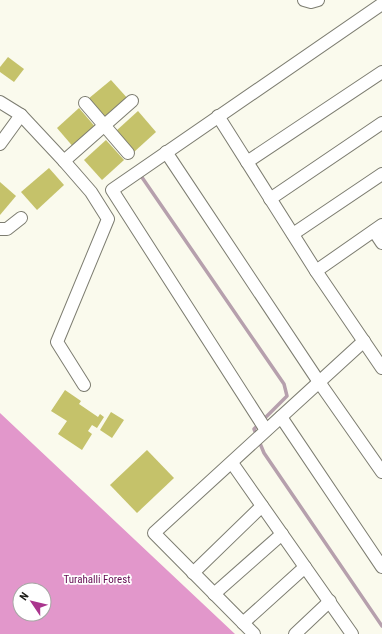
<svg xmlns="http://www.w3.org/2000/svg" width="382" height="634" font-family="'Roboto Condensed',sans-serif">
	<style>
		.forest { fill: #e297cb; fill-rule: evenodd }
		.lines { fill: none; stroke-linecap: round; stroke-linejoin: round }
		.stream { stroke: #b6a0ad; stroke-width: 3.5 }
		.building { fill: #c5c26a }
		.street-casing { stroke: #7d7d71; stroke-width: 14 }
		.street { stroke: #fff; stroke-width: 12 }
		.labels { text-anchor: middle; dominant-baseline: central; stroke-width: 3.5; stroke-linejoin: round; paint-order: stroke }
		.park-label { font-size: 11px; fill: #650d53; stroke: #fff }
	</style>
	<rect width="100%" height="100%" fill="#fafaed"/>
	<path class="forest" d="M0,413L235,634H0ZM20,590H44V614H20Z"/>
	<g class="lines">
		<polyline class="stream" points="139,173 284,384 287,396 254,429 264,453 382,626"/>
	</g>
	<g class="building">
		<polygon points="8,57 24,69 14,82 0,72 0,67"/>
		<polygon points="111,80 129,100 107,120 88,99"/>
		<polygon points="79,108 97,129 75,149 57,128"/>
		<polygon points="138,111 156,132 134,152 116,131"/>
		<polygon points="106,140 124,160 102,180 84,160"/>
		<polygon points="49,168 64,185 37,210 21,192"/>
		<polygon points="0,182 16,196 0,215"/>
		<polygon points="65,390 81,401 79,404 98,417 100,414 104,417 97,428 92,425 88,431 92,434 82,450 58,434 67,421 51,411"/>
		<polygon points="111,412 124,420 112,438 100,430"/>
		<polygon points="147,450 174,478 137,513 110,485"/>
	</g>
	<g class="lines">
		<g class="street-casing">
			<g id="street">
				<polyline points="304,0 311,2 318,0"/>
				<polyline points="0,102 21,115 64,161 91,192 108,219 57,342 84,385"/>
				<polyline points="85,103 128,153"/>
				<polyline points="218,116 316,271 382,368"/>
				<polyline points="0,144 21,115"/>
				<polyline points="166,152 319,382 382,472"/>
				<polyline points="64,161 132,101"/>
				<polyline points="247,162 382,72"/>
				<polyline points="270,199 382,123"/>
				<polyline points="0,229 7,229 21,218"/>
				<polyline points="374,231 382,243"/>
				<polyline points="293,234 382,174"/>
				<polyline points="316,271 382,225"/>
				<polyline points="281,417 382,567"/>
				<polyline points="266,430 112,190 382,4"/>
				<polyline points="232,463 352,634"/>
				<polyline points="193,573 262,506"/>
				<polyline points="214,594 282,534"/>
				<polyline points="243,623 305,567"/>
				<polyline points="254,634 154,533 364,341"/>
				<polyline points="295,634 330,601"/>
			</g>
		</g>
		<use href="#street" class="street"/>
	</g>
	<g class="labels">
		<g class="park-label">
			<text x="97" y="579">Turahalli Forest</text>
		</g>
	</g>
	<g transform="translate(32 602) rotate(305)"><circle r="19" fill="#ffffff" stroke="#a6a6a4"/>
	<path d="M0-3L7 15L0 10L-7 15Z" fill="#aa358e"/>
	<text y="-6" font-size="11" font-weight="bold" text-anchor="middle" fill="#20201b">N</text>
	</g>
</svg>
